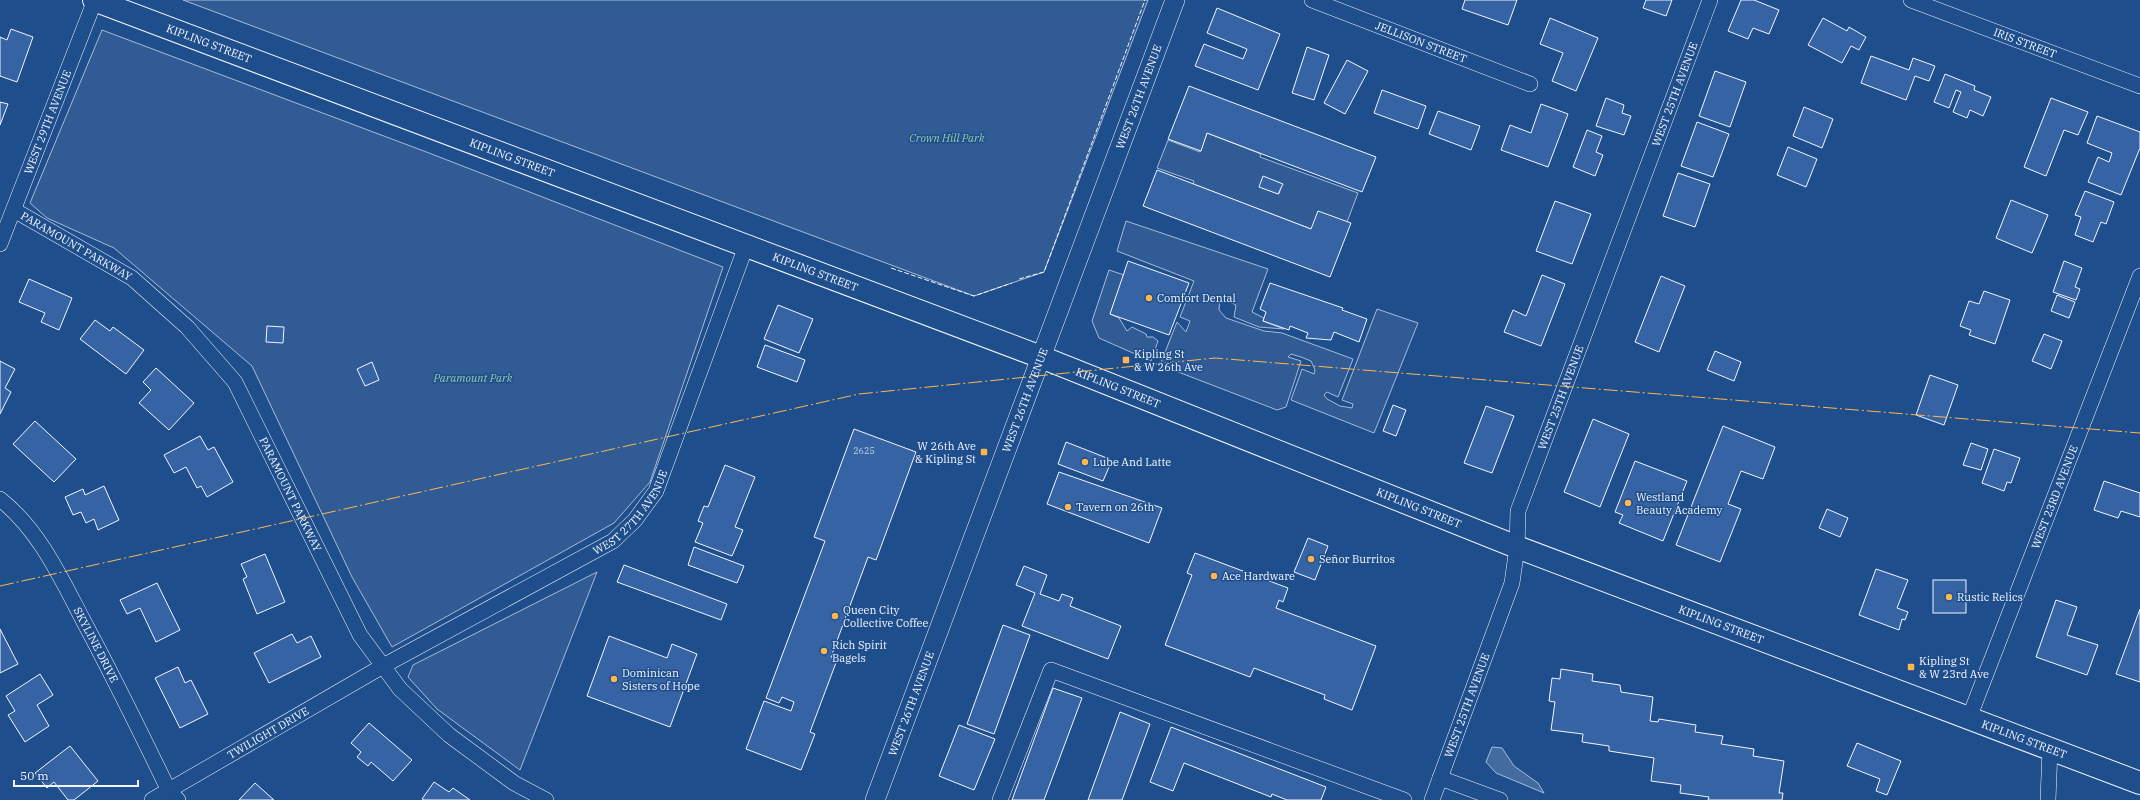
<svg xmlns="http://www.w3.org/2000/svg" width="2140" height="800" font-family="'IBM Plex Serif',serif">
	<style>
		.built { fill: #305b95; stroke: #a8bbd7; fill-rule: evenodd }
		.water { fill: #446ba0; stroke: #a8bbd7 }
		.building { fill: #3563a3; stroke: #f2f6ff }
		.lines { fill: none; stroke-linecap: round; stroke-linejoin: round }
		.minor-casing { stroke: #f2f6ff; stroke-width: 16 }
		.tertiary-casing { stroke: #f2f6ff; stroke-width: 20 }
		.primary-casing { stroke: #f2f6ff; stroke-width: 24 }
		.minor { stroke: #1f4e8c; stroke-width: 15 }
		.tertiary { stroke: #1f4e8c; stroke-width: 19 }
		.primary { stroke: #1f4e8c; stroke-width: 22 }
		.fence { stroke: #f2f6ff; stroke-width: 1; stroke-dasharray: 5 2; stroke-linecap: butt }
		.power { stroke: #ffb74d; stroke-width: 1; stroke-dasharray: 14 3 2 3; stroke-linecap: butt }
		.poi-dot { fill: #ffb74d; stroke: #1f4e8c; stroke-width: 1.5 }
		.labels { text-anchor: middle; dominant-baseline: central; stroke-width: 3; stroke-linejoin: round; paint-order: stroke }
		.number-label { font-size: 9px; fill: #c3d1e8 }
		.street-label { font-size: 11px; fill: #f2f6ff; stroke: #1f4e8c }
		.park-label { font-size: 11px; font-style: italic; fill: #97c8a6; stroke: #1f4e8c }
		.poi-label { font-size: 11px; fill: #f2f6ff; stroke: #1f4e8c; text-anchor: start }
	</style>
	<rect width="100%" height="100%" fill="#1f4e8c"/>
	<g class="built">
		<polygon points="183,0 1148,0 1044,272 974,296"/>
		<polygon points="102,30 429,153 723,267 650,482 614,523 392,647 352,577 252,366 114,248 47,218 30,203"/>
		<path d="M1207,133L1261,154L1260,157L1358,193L1347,222L1311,229L1193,184L1194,181L1157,168L1168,140L1200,152ZM1263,177L1282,184L1279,194L1260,187Z"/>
		<polygon points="1126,221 1268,269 1252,312 1264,318 1263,321 1284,329 1259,327 1234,317 1236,305 1220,297 1219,310 1226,318 1264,331 1282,333 1353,359 1338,397 1327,392 1324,395 1327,399 1340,406 1352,408 1353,404 1342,400 1377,309 1418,323 1374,433 1291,400 1302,369 1314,374 1315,370 1311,361 1301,357 1291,354 1288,357 1301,361 1286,407 1277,410 1160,365 1177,322 1186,332 1190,321 1180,317 1194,281 1117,251"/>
		<polygon points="1109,270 1124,275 1110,314 1119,318 1127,331 1132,327 1146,334 1147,337 1153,337 1158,341 1151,361 1099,338 1092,321"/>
		<polygon points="597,572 520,770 437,709 408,677 413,665"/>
	</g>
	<polygon class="water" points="1492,747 1502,748 1514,766 1538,783 1544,793 1496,773 1486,762"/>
	<g class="building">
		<polygon points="1465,0 1517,0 1508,25 1462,9"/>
		<polygon points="1646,0 1672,0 1666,16 1643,8"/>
		<polygon points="1741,0 1754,0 1779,10 1769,34 1753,28 1748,39 1728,31"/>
		<polygon points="1217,8 1280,34 1258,90 1195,66 1204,44 1243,59 1247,49 1207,33"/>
		<polygon points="1550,18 1598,38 1576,91 1552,81 1563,53 1540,44"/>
		<polygon points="1823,18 1847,31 1849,27 1866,37 1859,50 1851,46 1842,63 1808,45"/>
		<polygon points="11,29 33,37 17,82 0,76 0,37 7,40"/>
		<polygon points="1307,47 1329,55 1314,100 1292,93"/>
		<polygon points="1871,56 1909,70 1913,58 1935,66 1929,81 1915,76 1906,100 1861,83"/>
		<polygon points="1347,60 1368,71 1345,114 1324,103"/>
		<polygon points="1715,71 1746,82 1730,127 1699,116"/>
		<polygon points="1945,74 1975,86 1974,90 1991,97 1983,116 1970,110 1967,118 1953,112 1961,92 1956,90 1949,108 1934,102"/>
		<polygon points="1189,86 1376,157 1362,192 1207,133 1201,151 1168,139"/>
		<polygon points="1382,90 1426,106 1418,129 1374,113"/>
		<polygon points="1606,98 1624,105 1622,113 1631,116 1624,135 1596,126"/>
		<polygon points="2051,98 2088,112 2078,135 2064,130 2046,176 2024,167"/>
		<polygon points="0,102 8,104 0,125"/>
		<polygon points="1541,104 1568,114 1548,167 1501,150 1510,125 1531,133"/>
		<polygon points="1804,107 1833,119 1822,148 1793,136"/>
		<polygon points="1438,111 1480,126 1471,150 1429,134"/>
		<polygon points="2097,116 2140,132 2140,148 2121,195 2088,182 2098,157 2109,162 2112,153 2087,143"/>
		<polygon points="1697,122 1729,134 1713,177 1681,166"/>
		<polygon points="1587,130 1602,136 1596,152 1603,155 1595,176 1573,167"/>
		<polygon points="1788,147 1817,159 1806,187 1777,175"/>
		<polygon points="1157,170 1311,229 1318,211 1351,223 1330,277 1143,206"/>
		<polygon points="1678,173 1710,184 1695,227 1663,216"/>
		<polygon points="1263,176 1283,184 1278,194 1259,187"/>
		<polygon points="2085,191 2114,202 2106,224 2101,222 2093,242 2075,235 2081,217 2075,215"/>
		<polygon points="2011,200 2048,215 2032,253 1996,238"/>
		<polygon points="1555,201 1591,214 1572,264 1536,251"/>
		<polygon points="1128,261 1189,283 1169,335 1110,314"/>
		<polygon points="2064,261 2082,268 2075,287 2080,289 2076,300 2053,292"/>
		<polygon points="1542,275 1565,284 1541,346 1504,332 1513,310 1526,316"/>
		<polygon points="1661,276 1685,286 1659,352 1635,342"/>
		<polygon points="29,279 72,298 59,330 41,322 45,313 19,302"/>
		<polygon points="1270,283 1343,308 1342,310 1367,319 1359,342 1334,332 1331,340 1306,338 1308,333 1290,326 1289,330 1263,321 1266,312 1260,309"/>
		<polygon points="1984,291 2010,300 1995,344 1969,335 1971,330 1960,326 1969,301 1979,304"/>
		<polygon points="2057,295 2075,302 2069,318 2051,311"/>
		<polygon points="778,305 813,319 799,353 764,339"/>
		<polygon points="95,320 110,331 113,327 144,350 126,374 80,339"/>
		<polygon points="267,326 284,327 283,343 266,342"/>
		<polygon points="2044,334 2062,341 2051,369 2032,361"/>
		<polygon points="765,345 805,360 797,382 757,367"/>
		<polygon points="1715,351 1741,362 1734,381 1707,370"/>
		<polygon points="0,361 15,369 5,388 11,392 0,414"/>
		<polygon points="372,362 379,380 365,386 357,369"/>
		<polygon points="156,368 194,403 169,430 139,403 151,390 143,382"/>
		<polygon points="1930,375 1958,385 1944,425 1916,415"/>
		<polygon points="1393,405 1406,410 1396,436 1383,431"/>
		<polygon points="1486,406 1514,416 1492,473 1464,463"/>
		<polygon points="1593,419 1629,434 1600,507 1564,492"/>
		<polygon points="35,421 76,459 54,482 13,444"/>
		<polygon points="1723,426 1775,447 1763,479 1741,471 1728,504 1741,509 1720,562 1676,545"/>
		<polygon points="854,429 916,452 876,560 868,557 831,657 837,660 810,732 815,734 801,770 746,749 764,701 791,711 794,702 782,697 779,703 766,698 825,541 814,537"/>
		<polygon points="200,436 208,450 214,447 233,482 207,497 201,486 197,488 186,467 174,473 164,455"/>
		<polygon points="1066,442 1112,460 1103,481 1058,464"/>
		<polygon points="1971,443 1988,449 1981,470 1963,465"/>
		<polygon points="1994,449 2020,458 2011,483 2007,482 2004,491 1982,483"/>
		<polygon points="1635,461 1687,481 1663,541 1619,523 1623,515 1615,512"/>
		<polygon points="725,465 755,477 735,527 743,530 732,556 695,542 703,523 698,521 704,506 708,507"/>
		<polygon points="1059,472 1162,508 1149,543 1047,504"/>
		<polygon points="2104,481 2140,493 2140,517 2121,511 2118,518 2094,510"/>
		<polygon points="104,486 119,520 98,530 94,519 86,523 81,512 73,515 65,497 83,489 85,495"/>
		<polygon points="1827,509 1848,518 1840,537 1819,528"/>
		<polygon points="1308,538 1328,546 1315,580 1294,572"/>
		<polygon points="694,547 744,566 737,583 688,565"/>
		<polygon points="1195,553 1288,588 1283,602 1279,600 1276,608 1376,646 1352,710 1324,699 1325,695 1254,668 1250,677 1165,645 1192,575 1187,573"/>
		<polygon points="265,554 285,602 257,614 243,579 247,577 241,564"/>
		<polygon points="624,565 727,604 721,620 617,582"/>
		<polygon points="1024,566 1047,575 1040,594 1059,601 1062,594 1073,598 1070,606 1121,626 1108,659 1022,626 1035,593 1016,585"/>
		<polygon points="1876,569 1908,580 1897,608 1908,612 1905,620 1902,619 1899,630 1859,615"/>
		<rect x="1933" y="580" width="33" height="33"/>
		<polygon points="157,583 180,630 156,642 140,608 127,614 120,600"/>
		<polygon points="2056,600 2077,607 2067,635 2098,645 2087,675 2036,657"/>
		<polygon points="2140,609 2140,682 2116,674"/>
		<polygon points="1003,625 1030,635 994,734 967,724"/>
		<polygon points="0,629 18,664 0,673"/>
		<polygon points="292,634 297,643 311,636 321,657 269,683 254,653"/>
		<polygon points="609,636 667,658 672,644 697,654 670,727 587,696"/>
		<polygon points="178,667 185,683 191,680 208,714 180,728 155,678"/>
		<polygon points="1561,669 1593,674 1592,681 1620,685 1621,692 1653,697 1650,721 1658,722 1659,719 1696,725 1695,732 1723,736 1721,744 1754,749 1753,756 1784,761 1779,793 1783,793 1782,800 1708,800 1709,797 1680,793 1681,785 1651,781 1654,758 1609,751 1609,746 1582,742 1583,734 1551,730 1555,702 1549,701 1552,678 1560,679"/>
		<polygon points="40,674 53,695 37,705 49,726 25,742 8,715 15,711 6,696"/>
		<polygon points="1053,688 1082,698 1044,800 1012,800"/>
		<polygon points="1120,712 1150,724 1122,800 1088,800"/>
		<polygon points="369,723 412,760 393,781 371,762 368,766 357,757 361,752 351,743"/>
		<polygon points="959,725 995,739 974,790 939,776"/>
		<polygon points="1171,727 1326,787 1321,800 1287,800 1272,794 1271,797 1184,763 1173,791 1150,782"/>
		<polygon points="1857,743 1901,761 1887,795 1876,791 1880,779 1847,766"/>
		<polygon points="70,746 98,781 74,800 68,800 54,782 47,788 35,773"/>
		<polygon points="434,782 449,792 453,788 470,800 424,800 422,799"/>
		<polygon points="255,783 274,800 239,800"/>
	</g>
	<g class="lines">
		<g class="minor-casing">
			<g id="minor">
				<path id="s1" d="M1312,0L1530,84"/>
				<path id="s2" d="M1911,0L2140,86"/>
				<path id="s3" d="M14,210L132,278L187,327L235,382L360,635L400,689L449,735L514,783L546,800"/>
				<path id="s4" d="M0,244L95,0"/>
				<path id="s5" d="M0,499C39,530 60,576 83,620C113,676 141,733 169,791L178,800"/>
				<path id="s6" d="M1969,718L2140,276"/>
				<polyline points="1440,778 1500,800"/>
				<path id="s7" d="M152,800L383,666L613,541L635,520L656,491L746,246"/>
				<polyline points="1000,800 1051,670 1404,800"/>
				<path id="s8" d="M1432,800L1512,583L1517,547L1518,511L1710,0"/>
				<polyline points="2048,800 2050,749"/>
			</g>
		</g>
		<g class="tertiary-casing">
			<g id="tertiary">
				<path id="s9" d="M875,800L1175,0"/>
			</g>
		</g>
		<g class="primary-casing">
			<g id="primary">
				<path id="s10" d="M94,0L1041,357L1517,547L2140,783"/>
			</g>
		</g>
		<use href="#minor" class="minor"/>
		<use href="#tertiary" class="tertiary"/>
		<use href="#primary" class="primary"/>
		<g class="fence">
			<polyline points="891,268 974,296 1012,283"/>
			<polyline points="1019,279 1044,272 1145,0"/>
		</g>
		<polyline class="power" points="0,586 859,394 1215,358 2140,433"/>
	</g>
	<g class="poi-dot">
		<circle cx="1149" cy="298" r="4"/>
		<rect x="1122" y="356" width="8" height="8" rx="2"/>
		<rect x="980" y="448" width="8" height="8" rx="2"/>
		<circle cx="1085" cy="462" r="4"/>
		<circle cx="1628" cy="503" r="4"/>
		<circle cx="1068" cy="507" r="4"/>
		<circle cx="1311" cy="559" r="4"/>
		<circle cx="1214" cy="576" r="4"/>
		<circle cx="1949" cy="597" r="4"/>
		<circle cx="835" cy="616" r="4"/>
		<circle cx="824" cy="651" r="4"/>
		<rect x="1907" y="663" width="8" height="8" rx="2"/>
		<circle cx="614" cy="679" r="4"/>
	</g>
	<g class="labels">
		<g class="number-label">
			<text x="864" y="450">2625</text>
		</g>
		<g class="street-label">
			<text stroke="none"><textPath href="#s1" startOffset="117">JELLISON STREET</textPath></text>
			<text stroke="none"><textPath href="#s2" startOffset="122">IRIS STREET</textPath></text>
			<text stroke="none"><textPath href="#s10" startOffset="123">KIPLING STREET</textPath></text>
			<text stroke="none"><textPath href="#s8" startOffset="749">WEST 25TH AVENUE</textPath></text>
			<text stroke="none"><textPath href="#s9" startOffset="751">WEST 26TH AVENUE</textPath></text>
			<text stroke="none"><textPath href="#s4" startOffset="131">WEST 29TH AVENUE</textPath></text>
			<text stroke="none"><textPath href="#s10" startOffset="447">KIPLING STREET</textPath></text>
			<text stroke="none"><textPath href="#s3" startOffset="72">PARAMOUNT PARKWAY</textPath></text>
			<text stroke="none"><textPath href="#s10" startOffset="771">KIPLING STREET</textPath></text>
			<text stroke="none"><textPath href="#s10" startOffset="1095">KIPLING STREET</textPath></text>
			<text stroke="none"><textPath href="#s8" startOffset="425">WEST 25TH AVENUE</textPath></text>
			<text stroke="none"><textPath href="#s9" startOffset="427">WEST 26TH AVENUE</textPath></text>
			<text stroke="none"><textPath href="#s3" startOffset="408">PARAMOUNT PARKWAY</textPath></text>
			<text stroke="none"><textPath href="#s6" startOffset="237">WEST 23RD AVENUE</textPath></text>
			<text stroke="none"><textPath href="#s10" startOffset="1419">KIPLING STREET</textPath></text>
			<text stroke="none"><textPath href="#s7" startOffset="562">WEST 27TH AVENUE</textPath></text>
			<text stroke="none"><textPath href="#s10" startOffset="1743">KIPLING STREET</textPath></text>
			<text stroke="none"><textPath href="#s5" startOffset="176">SKYLINE DRIVE</textPath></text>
			<text stroke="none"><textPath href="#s9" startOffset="103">WEST 26TH AVENUE</textPath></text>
			<text stroke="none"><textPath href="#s8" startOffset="101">WEST 25TH AVENUE</textPath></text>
			<text stroke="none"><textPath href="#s7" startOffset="134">TWILIGHT DRIVE</textPath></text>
			<text stroke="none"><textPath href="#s10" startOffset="2067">KIPLING STREET</textPath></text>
		</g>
		<g class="park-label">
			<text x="947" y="138">Crown Hill Park</text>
			<text x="473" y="378">Paramount Park</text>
		</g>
		<g class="poi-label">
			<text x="1157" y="298">Comfort Dental</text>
			<text x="1134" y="354">Kipling St<tspan x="1134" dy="13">&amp; W 26th Ave</tspan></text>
			<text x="976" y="446" text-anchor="end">W 26th Ave<tspan x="976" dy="13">&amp; Kipling St</tspan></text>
			<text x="1093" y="462">Lube And Latte</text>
			<text x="1636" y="497">Westland<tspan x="1636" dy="13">Beauty Academy</tspan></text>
			<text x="1076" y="507">Tavern on 26th</text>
			<text x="1319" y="559">Señor Burritos</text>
			<text x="1222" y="576">Ace Hardware</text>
			<text x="1957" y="597">Rustic Relics</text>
			<text x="843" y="610">Queen City<tspan x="843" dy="13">Collective Coffee</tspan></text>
			<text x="832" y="645">Rich Spirit<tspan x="832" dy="13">Bagels</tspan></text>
			<text x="1919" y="661">Kipling St<tspan x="1919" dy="13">&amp; W 23rd Ave</tspan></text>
			<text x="622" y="673">Dominican<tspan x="622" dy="13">Sisters of Hope</tspan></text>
		</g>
	</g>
	<path d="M14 780v6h124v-6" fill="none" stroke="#f2f6ff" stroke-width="2"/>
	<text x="20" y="780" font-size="12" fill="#f2f6ff" stroke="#1f4e8c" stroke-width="3" paint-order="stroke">50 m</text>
</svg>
